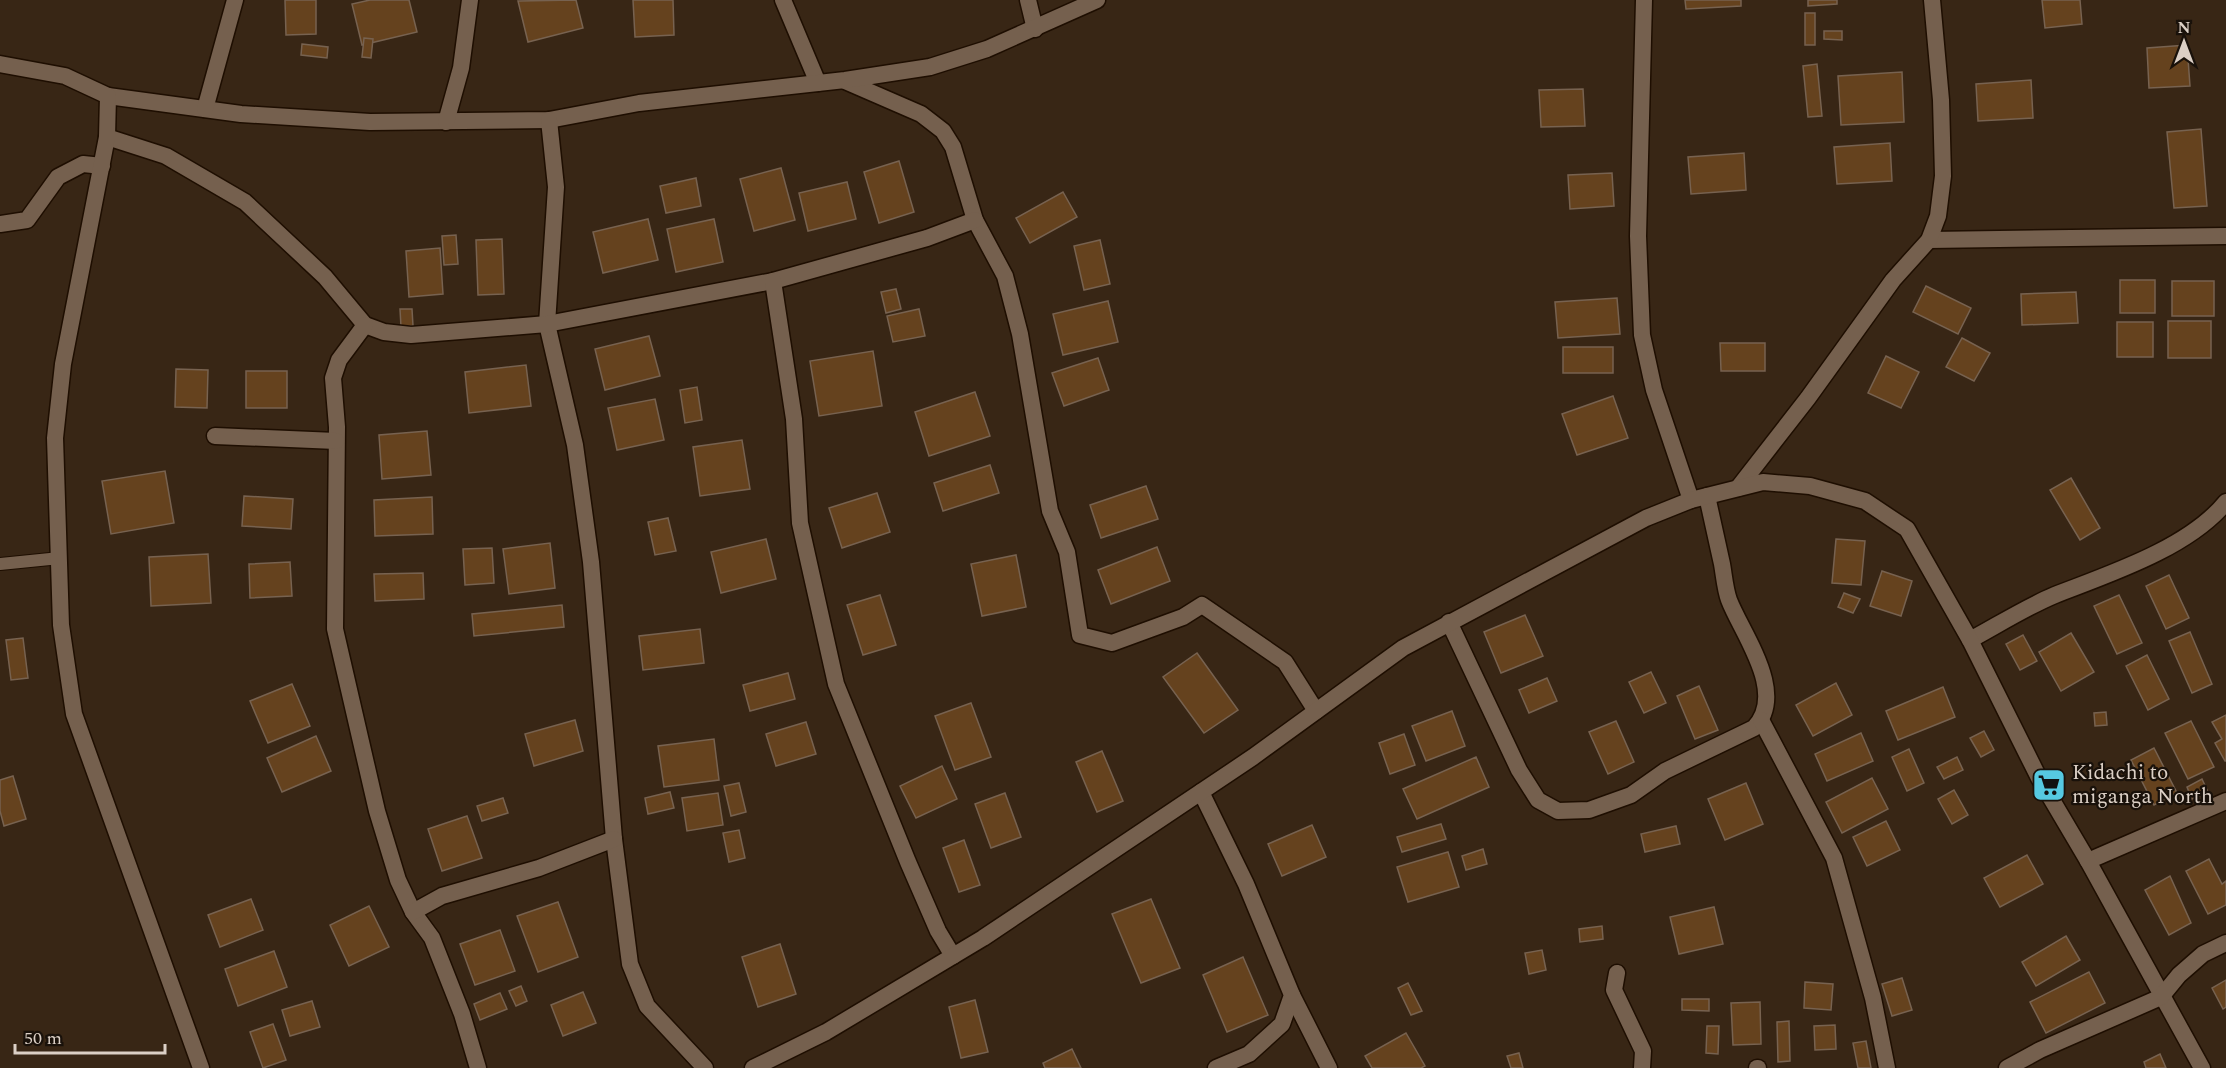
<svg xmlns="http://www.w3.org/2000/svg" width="2226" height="1068" font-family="Spectral,serif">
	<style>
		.building { fill: #65421e; stroke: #776250; stroke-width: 1.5 }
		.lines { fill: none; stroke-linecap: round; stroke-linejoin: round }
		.service-casing { stroke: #1e0e01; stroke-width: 14 }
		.minor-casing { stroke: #1e0e01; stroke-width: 19 }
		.tertiary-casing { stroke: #1e0e01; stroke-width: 19 }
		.service { stroke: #75604e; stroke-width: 12 }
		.minor { stroke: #75604e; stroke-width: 16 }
		.tertiary { stroke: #75604e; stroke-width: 16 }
		.labels { text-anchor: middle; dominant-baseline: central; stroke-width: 4.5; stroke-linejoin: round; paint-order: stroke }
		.poi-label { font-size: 21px; fill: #dbcfc5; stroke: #19110a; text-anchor: start }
	</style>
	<rect width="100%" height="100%" fill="#382615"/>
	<g class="building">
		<polygon points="285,0 316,0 316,34 286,35"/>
		<polygon points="370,0 409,0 417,32 362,45 352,4"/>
		<polygon points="576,0 583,28 528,42 518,1"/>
		<polygon points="633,0 673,0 674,35 635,37"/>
		<polygon points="1685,0 1741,0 1741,6 1686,9"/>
		<polygon points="1808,0 1837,0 1837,4 1808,6"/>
		<polygon points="2042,0 2080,0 2082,24 2045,28"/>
		<rect x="1805" y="13" width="10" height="32"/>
		<polygon points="1824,31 1842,31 1842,40 1824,39"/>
		<polygon points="364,38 373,39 371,58 362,57"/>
		<polygon points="302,44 328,47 327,58 301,55"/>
		<polygon points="2187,45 2190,86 2149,88 2147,48"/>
		<polygon points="1817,64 1822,116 1808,117 1803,66"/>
		<polygon points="1902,72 1904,122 1841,125 1838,76"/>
		<polygon points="2031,80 2033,118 1978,121 1976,84"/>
		<polygon points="1583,89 1585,126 1541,127 1539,90"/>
		<polygon points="2201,129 2207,206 2174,208 2167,132"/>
		<polygon points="1890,143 1892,181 1837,184 1834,147"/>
		<polygon points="1744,153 1746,190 1691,194 1688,157"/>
		<polygon points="899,161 914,212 879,223 864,172"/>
		<polygon points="781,168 795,220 754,231 740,179"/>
		<polygon points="1612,173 1614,206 1570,209 1568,175"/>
		<polygon points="696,178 701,206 666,213 660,186"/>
		<polygon points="847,182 856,219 808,231 799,193"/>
		<polygon points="1063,192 1077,217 1030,243 1016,218"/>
		<polygon points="648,219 658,260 603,273 593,232"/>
		<polygon points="714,219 723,262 676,272 667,229"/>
		<polygon points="456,235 458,264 444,265 442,236"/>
		<polygon points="502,239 504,294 478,295 476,240"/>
		<polygon points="1100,240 1110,284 1084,290 1074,246"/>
		<polygon points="440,248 443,294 409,297 406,251"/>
		<rect x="2120" y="280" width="35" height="33"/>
		<rect x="2172" y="281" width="42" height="35"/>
		<polygon points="1926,286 1971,308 1958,334 1913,312"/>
		<polygon points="896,289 901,309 886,313 881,292"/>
		<polygon points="2076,292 2078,323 2022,325 2021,294"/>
		<polygon points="1617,298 1620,334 1558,338 1555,302"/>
		<polygon points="1108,301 1118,342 1063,355 1053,314"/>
		<polygon points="400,309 412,309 413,326 401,327"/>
		<polygon points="919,309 925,336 893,342 887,316"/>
		<rect x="2168" y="321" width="43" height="37"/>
		<rect x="2117" y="322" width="36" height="35"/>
		<polygon points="649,336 660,376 605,390 595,349"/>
		<polygon points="1962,338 1990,353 1974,381 1946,367"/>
		<polygon points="1720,343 1765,343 1765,371 1721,371"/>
		<rect x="1563" y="347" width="50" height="26"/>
		<polygon points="873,351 882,406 819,416 810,361"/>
		<polygon points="1886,356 1919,372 1901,408 1868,393"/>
		<polygon points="1098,358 1109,390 1064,406 1052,373"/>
		<polygon points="526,365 531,406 469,413 465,372"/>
		<polygon points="176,369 208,370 207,408 175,407"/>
		<rect x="246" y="371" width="41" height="37"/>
		<polygon points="697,387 702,420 685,423 680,390"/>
		<polygon points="975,392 990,436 929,456 915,412"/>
		<polygon points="1613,396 1628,438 1577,455 1562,414"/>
		<polygon points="655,399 664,440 617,450 608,408"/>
		<polygon points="427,431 431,475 382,479 379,435"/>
		<polygon points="742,440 750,489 700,496 693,447"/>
		<polygon points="990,465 999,493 943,511 934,483"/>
		<polygon points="165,471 174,523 111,534 102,481"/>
		<polygon points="2071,478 2100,528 2080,540 2050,490"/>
		<polygon points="1146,486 1158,519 1101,538 1090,505"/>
		<polygon points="877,493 890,532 842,548 829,508"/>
		<polygon points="244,496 293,499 291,529 242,526"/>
		<polygon points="432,497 433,534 375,536 374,500"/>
		<polygon points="668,518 676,551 655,555 648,522"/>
		<polygon points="766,539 776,579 721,593 711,552"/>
		<polygon points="1836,539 1865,541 1861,585 1832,583"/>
		<polygon points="550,543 555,588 509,594 503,549"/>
		<polygon points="1157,547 1170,581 1111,604 1098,570"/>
		<polygon points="492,548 494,583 465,585 463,549"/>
		<polygon points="208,554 211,603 151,606 149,557"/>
		<polygon points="1016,555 1026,607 982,616 971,564"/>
		<polygon points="290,562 292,596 250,598 249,564"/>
		<polygon points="1882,571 1912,581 1901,616 1870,606"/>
		<polygon points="423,573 424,599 375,601 374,574"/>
		<polygon points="2169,575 2189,618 2166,629 2146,586"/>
		<polygon points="1844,593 1860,599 1853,613 1838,607"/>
		<polygon points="880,595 896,645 863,655 847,605"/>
		<polygon points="2119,595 2142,643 2117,654 2094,606"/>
		<polygon points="562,605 564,627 474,636 472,614"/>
		<polygon points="1525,615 1543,656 1501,673 1484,632"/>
		<polygon points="700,629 704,663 643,670 639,636"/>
		<polygon points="2190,632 2212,684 2192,693 2169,641"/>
		<polygon points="2071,633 2094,672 2061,691 2039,652"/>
		<polygon points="2023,635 2037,661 2020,670 2006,644"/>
		<polygon points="23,638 28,678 11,680 6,640"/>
		<polygon points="1197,653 1238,710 1204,733 1163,677"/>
		<polygon points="2147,655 2169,699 2148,710 2126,666"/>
		<polygon points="1651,672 1666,703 1644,713 1629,682"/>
		<polygon points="788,673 795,699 750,711 743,685"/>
		<polygon points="1547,678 1557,701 1529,713 1519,690"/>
		<polygon points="1836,683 1852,715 1813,736 1796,705"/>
		<polygon points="292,684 310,726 268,743 250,701"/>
		<polygon points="1699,686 1718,730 1695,739 1677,696"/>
		<polygon points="1943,687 1955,717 1898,740 1886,711"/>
		<polygon points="971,703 991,757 955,770 935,716"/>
		<polygon points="1452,711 1465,746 1426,761 1412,726"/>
		<polygon points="2106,712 2107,725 2095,726 2094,713"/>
		<polygon points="2226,715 2226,761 2225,761 2215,743 2222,739 2212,722"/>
		<polygon points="575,720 583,751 534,766 525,734"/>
		<polygon points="1616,721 1634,762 1608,774 1589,732"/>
		<polygon points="2191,721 2214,767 2188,779 2165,733"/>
		<polygon points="806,722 816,754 776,766 766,734"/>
		<polygon points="1984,731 1994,750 1981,757 1970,738"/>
		<polygon points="1861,733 1873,761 1827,781 1815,754"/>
		<polygon points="1404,734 1415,765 1390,774 1379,743"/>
		<polygon points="316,736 331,771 282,792 267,758"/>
		<polygon points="714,739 719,780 664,787 658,746"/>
		<polygon points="2154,748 2177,793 2154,805 2131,760"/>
		<polygon points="1909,749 1924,783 1907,791 1892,757"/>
		<polygon points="1102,751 1123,801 1097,812 1076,762"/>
		<polygon points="1476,757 1489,787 1417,819 1403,789"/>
		<polygon points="1957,757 1963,770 1944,779 1937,767"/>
		<polygon points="942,766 957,799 916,818 900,786"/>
		<polygon points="13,776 26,819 4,826 0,811 0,780"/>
		<polygon points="1872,778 1888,809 1842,833 1826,802"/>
		<polygon points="2202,779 2208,792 2192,799 2187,787"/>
		<polygon points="739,783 746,812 731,816 724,786"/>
		<polygon points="1746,783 1763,824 1725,840 1708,799"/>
		<polygon points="1954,790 1968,815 1952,824 1938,799"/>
		<polygon points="670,792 674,808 648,814 645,798"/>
		<polygon points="718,793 723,825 687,831 682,798"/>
		<polygon points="1005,793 1021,837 991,848 975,804"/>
		<polygon points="503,798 508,813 482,821 477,806"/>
		<polygon points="467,816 482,858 442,871 428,829"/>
		<polygon points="1886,821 1900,850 1867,866 1853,837"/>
		<polygon points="1441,824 1446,839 1402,852 1397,837"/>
		<polygon points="1312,825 1326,857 1282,876 1268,844"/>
		<polygon points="1676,826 1680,844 1645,852 1641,834"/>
		<polygon points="739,830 745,858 729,862 723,833"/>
		<polygon points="964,840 980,885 959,892 943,848"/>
		<polygon points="1483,849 1487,864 1466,870 1462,856"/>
		<polygon points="1448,852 1459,887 1408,902 1397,867"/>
		<polygon points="2027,855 2043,884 2000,907 1984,878"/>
		<polygon points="2209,859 2222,884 2226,881 2226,905 2208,914 2186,871"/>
		<polygon points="2170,876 2191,923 2169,935 2145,890"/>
		<polygon points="251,899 263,930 220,947 208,915"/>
		<polygon points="1151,899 1180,968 1141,983 1112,914"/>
		<polygon points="558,902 578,957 538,972 517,916"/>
		<polygon points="369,906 389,947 349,966 330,925"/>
		<polygon points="1714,907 1723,944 1679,954 1670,917"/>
		<polygon points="1602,926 1603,939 1580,942 1579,929"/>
		<polygon points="500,930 515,971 475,985 460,944"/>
		<polygon points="2066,936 2080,960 2036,986 2022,962"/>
		<polygon points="780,944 796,994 758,1007 742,957"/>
		<polygon points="1542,950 1546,970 1529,974 1525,953"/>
		<polygon points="274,951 287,987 238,1006 225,969"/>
		<polygon points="1243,957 1268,1015 1227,1032 1203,975"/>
		<polygon points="2089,972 2105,1003 2046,1033 2030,1002"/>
		<polygon points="1902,978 1912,1010 1892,1016 1882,984"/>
		<polygon points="2226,980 2226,1007 2223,1009 2212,988"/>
		<polygon points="1805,982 1833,984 1831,1010 1804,1008"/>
		<polygon points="1408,983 1422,1011 1411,1015 1398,988"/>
		<polygon points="521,986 527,1001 516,1006 509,991"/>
		<polygon points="583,992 596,1023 563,1036 551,1005"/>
		<polygon points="500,993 507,1009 480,1020 474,1004"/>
		<polygon points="1682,999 1709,999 1709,1011 1682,1010"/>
		<polygon points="975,1000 988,1052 961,1058 949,1007"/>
		<polygon points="312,1001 320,1027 290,1036 282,1010"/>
		<polygon points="1760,1002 1761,1044 1733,1045 1731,1003"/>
		<polygon points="1789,1021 1790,1061 1778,1062 1777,1022"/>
		<polygon points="273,1024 286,1060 263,1068 250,1032"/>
		<polygon points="1835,1025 1836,1049 1815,1050 1814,1026"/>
		<polygon points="1707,1026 1719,1026 1718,1054 1706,1053"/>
		<polygon points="1406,1033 1425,1066 1421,1068 1372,1068 1365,1056"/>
		<polygon points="1866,1041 1871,1068 1858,1068 1853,1043"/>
		<polygon points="1072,1049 1081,1068 1045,1068 1043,1063"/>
		<polygon points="1519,1053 1523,1068 1511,1068 1507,1056"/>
		<polygon points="2160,1054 2166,1068 2146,1068 2144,1062"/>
	</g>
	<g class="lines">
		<g class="service-casing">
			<polyline id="service" points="0,564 60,558"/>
		</g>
		<g class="minor-casing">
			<g id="minor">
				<polyline points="783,0 818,83"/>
				<polyline points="1028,0 1035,29"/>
				<polyline points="1644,0 1638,236 1642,335 1654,390 1691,500"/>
				<polyline points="845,81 921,114 943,131 953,147 975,220 1005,276 1020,334 1050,511 1067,552 1080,635 1112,643 1183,617 1202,605 1285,662 1316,711"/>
				<polyline points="108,96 241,114 370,122 549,120 639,103 845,80 930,67 987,49 1097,0"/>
				<polyline points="205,109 235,0"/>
				<polyline points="549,120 556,187 547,324 575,445 591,562 614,839 630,964 647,1006 705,1068"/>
				<polyline points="446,122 461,68 470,0"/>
				<polyline points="107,137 166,156 245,202 325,277 365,325 384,332 411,335 547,324 773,281 927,238 975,220"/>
				<polyline points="0,224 27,220 58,177 83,164 102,166"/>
				<polyline points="1929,240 2226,236"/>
				<polyline points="773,281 794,419 800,523 836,684 908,862 938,931 953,956"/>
				<polyline points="365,325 339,360 333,378 337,427 335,629 377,811 398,880 413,912 432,938 462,1014 478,1068"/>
				<polyline points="215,436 336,441"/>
				<polyline points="1738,488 1808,398 1893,280 1929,240 1938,216 1943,176 1941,100 1932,0"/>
				<path d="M1449,622L1519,770L1538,800L1558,811L1589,810L1631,795L1665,771L1754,728C1788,693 1742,634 1729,600C1725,589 1724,575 1722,564C1717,541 1712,518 1707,496"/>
				<path d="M1970,640C1998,625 2026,607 2055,595C2109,574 2189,548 2226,502"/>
				<polyline points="1761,720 1834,858 1873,998 1887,1068"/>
				<polyline points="1201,792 1246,884 1292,995 1282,1024 1249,1054 1216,1068"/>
				<polyline points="2088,861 2226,801"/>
				<polyline points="413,912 442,896 539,868 614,839"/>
				<polyline points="1617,973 1614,990 1643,1051 1642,1068"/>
				<polyline points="1292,995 1329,1068"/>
				<polyline points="753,1068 826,1032 983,938 1253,757 1403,648 1646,518 1691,500 1763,482 1810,486 1865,501 1907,529 1970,640 2039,778 2088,861 2202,1068"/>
				<polyline points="1757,1068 1758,1068"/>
				<polyline points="2007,1068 2040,1050 2161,997 2179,975 2203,954 2226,943"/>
			</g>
		</g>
		<g class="tertiary-casing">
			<polyline id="tertiary" points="0,64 65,76 108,96 107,137 63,364 55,438 61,625 74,714 201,1068"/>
		</g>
		<use href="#service" class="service"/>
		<use href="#minor" class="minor"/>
		<use href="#tertiary" class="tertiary"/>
	</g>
	<defs>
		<g id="supermarket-square" transform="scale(1.725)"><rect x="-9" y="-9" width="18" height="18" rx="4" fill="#56c9e1" stroke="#19110a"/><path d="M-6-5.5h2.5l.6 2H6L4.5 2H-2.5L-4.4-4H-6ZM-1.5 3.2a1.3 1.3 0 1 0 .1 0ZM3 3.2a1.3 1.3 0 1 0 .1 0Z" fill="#111"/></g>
	</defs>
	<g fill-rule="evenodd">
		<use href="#supermarket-square" x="2049" y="785"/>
	</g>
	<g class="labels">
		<g class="poi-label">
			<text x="2072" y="773">Kidachi to<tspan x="2072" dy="24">miganga North</tspan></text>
		</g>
	</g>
	<g transform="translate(2184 42)" stroke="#19110a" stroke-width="4.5" paint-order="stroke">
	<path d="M0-4.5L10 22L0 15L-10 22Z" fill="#dbcfc5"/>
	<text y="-9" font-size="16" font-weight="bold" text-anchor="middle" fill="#dbcfc5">N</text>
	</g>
	<path d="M15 1044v9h150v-9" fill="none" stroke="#dbcfc5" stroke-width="3"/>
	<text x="24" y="1044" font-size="18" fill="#dbcfc5" stroke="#19110a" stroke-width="4.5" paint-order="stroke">50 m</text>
</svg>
